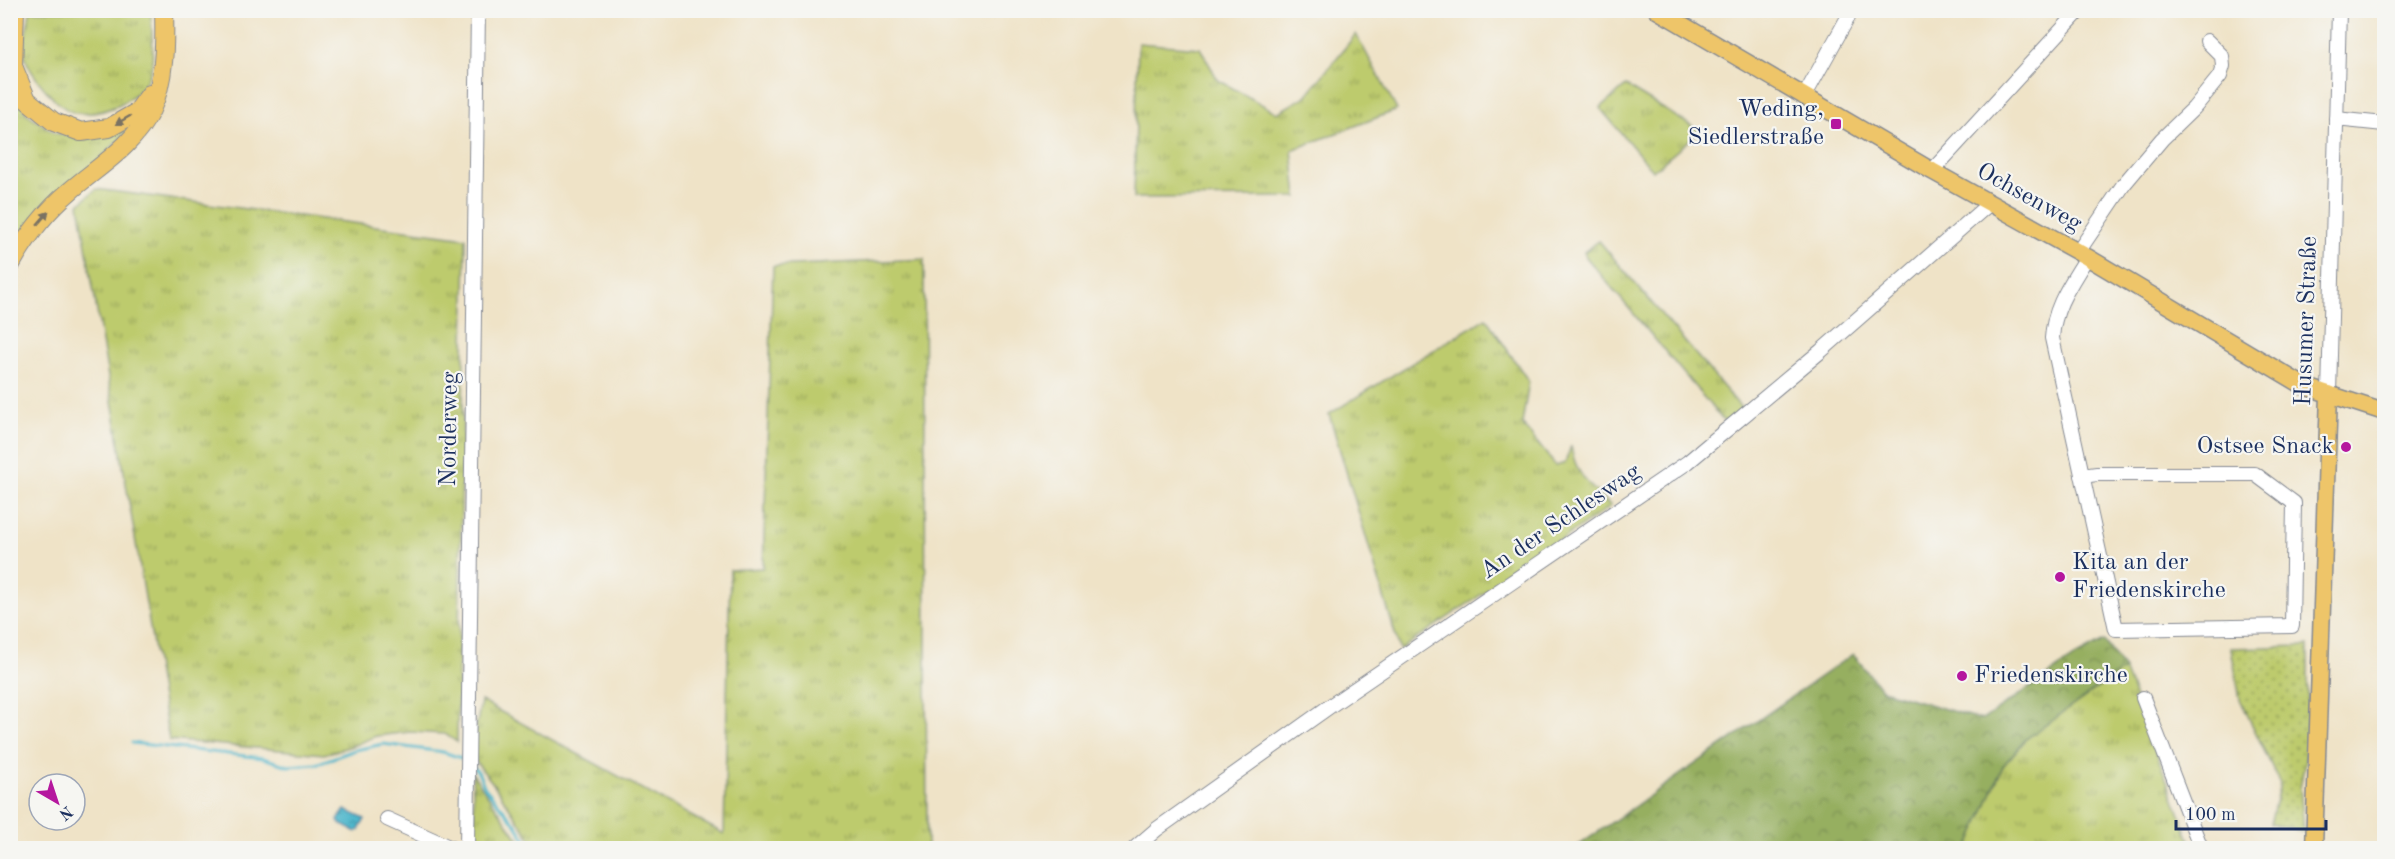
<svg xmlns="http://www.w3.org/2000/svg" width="2395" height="859" font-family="'Old Standard TT',serif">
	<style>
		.grass { fill: url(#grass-tufts); stroke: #6c7d66; stroke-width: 1.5 }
		.forest { fill: url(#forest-crowns); stroke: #586f5f; stroke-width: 1.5 }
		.park { fill: url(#park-dots); stroke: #6c7d66; stroke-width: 1.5 }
		.water { fill: url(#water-ripples); stroke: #347294; stroke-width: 1.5 }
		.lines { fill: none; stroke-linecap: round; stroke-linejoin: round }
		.stream { stroke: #4cb5ca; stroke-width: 3 }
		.minor-casing { stroke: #858992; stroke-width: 16 }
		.major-casing { stroke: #858992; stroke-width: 19 }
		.highway-casing { stroke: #858992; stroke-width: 20 }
		.minor { stroke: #fff; stroke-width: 14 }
		.major { stroke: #eec569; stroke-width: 16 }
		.highway { stroke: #eec569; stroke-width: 18 }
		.oneway { fill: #7a7263 }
		.poi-dot { fill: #b5179e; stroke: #f6f6f2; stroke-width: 2 }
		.labels { text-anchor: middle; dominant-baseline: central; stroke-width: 4.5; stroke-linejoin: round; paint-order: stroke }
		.poi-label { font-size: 24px; fill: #1b2f5e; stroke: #f6f6f2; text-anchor: end }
		.street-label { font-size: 24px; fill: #1b2f5e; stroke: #f6f6f2 }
	</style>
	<defs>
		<pattern id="grass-tufts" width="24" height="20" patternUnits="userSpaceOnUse" patternTransform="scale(1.5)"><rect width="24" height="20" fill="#bdcb6d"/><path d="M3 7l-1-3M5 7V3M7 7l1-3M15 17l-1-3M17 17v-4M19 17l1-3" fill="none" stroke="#99a55d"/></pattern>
		<pattern id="forest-crowns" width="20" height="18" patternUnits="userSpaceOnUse" patternTransform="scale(1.5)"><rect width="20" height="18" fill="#96af60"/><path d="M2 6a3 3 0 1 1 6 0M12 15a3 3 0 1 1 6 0" fill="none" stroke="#7a8f52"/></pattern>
		<pattern id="park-dots" width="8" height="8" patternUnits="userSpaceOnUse" patternTransform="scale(1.5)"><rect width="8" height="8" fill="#bdcb6d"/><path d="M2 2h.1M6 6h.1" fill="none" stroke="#99a55d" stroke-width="1.8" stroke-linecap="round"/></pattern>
		<pattern id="water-ripples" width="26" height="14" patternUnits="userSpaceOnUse" patternTransform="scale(1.5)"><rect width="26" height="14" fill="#4cb5ca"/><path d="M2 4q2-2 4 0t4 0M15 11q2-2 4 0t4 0" fill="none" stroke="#3e94a7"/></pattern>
	</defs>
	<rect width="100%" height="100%" fill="#f6f6f2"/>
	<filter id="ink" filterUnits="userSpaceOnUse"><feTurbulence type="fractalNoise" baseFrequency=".0167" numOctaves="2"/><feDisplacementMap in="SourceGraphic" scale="12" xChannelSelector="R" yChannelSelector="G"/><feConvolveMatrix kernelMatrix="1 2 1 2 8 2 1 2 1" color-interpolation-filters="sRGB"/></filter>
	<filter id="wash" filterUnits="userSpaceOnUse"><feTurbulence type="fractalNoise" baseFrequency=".008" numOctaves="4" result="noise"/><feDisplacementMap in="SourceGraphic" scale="24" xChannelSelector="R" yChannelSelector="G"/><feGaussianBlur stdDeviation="1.35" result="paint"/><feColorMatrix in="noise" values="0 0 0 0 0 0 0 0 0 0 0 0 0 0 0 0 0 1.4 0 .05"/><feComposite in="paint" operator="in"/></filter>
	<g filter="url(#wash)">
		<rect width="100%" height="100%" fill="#efe3c7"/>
		<g class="grass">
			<path d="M30,11H151C151,27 155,55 151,70C143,98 104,117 76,113C58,110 26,70 24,52C23,39 29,23 30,11Z"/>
			<polygon points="1356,34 1397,110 1292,150 1297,197 1134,198 1138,43 1200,48 1218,80 1277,113 1306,96"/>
			<polygon points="10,75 26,113 55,133 87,139 143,114 10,255"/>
			<polygon points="1626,86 1700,131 1653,171 1600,108"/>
			<polygon points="96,189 466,238 457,742 445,734 410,732 376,736 352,746 324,754 169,740 79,204"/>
			<polygon points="1599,241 1743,410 1726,424 1586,257 1584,252"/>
			<polygon points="924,259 927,848 537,848 492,782 471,756 481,701 724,834 730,570 763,568 773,266"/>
			<path d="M1486,318L1529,382L1522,424L1556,466L1565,463L1571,446C1575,475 1591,487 1611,506L1400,650L1329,414Z"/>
			<polygon points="2124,669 2193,848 1968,848 2003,766 2026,739"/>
			<polygon points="472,773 523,846 524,848 476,848"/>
		</g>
		<polygon class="forest" points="2104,641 2124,669 2026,739 2003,766 1968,848 1575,848 1853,654 1882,690 1982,720 2075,657"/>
		<polygon class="park" points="2308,646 2308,744 2300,788 2304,831 2270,824 2280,784 2240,699 2231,648"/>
		<polygon class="water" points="345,810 365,819 359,830 356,832 339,823 338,820"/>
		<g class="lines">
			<g class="stream">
				<polyline points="132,743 263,758 288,766 316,764 355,750 383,744 443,752 464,759"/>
				<polyline points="473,767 478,772 485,788 514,822 531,848"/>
			</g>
		</g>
	</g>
	<g filter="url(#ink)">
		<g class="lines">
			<g class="minor-casing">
				<g id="minor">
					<polyline points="1804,97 1852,10"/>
					<polyline points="2336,119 2384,124"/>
					<polyline points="1932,171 2080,10"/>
					<polyline points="2078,252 2124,184 2162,139 2194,108 2220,76 2223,66 2222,56 2207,41"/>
					<polyline points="2329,394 2339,10"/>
					<path d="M2082,476L2097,474H2255L2294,503L2292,626L2116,629L2052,338C2054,306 2071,284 2087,257"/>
					<polyline points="2143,698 2201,848"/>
					<polyline points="387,819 451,848"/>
					<polyline points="467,848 478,10"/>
					<polyline points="1135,848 1157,829 1333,704 1688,462 1821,351 1990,203"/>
				</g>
			</g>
			<g class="major-casing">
				<g id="major">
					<polyline points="1657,10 1932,171 2087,257 2304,386 2384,412"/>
					<polyline points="2314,848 2329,394"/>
				</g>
			</g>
			<g class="highway-casing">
				<g id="highway">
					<polyline points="15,10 13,66 27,100 54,122 81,132 109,128 137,112 150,94"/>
					<path d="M10,266C26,237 45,212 70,191C100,165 133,147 151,110C165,81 165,42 164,10"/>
				</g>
			</g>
			<use href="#minor" class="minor"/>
			<use href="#major" class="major"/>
			<use href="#highway" class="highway"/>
		</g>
		<defs><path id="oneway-solid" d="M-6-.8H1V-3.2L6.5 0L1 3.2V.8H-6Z" transform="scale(1.5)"/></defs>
		<g class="oneway">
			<use href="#oneway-solid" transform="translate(123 120) rotate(150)"/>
			<use href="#oneway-solid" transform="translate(43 218) rotate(-49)"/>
		</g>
	</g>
	<g class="poi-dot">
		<rect x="1830" y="118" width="12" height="12" rx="3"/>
		<circle cx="2346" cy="447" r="6"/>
		<circle cx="2060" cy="577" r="6"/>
		<circle cx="1962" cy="676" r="6"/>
	</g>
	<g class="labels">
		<g class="poi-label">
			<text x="1824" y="110">Weding,<tspan x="1824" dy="28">Siedlerstraße</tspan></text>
			<text x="2334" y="447">Ostsee Snack</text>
			<text x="2072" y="563" text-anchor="start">Kita an der<tspan x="2072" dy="28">Friedenskirche</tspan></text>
			<text x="1974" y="676" text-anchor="start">Friedenskirche</text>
		</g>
		<g class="street-label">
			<text transform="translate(2029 198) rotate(29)">Ochsenweg</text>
			<text transform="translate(2307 321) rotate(-88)">Husumer Straße</text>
			<text transform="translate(450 429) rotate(-89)">Norderweg</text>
			<text transform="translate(1561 522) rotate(-34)">An der Schleswag</text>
		</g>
	</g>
	<rect width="2395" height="859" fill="none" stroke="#f6f6f2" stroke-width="36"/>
	<g transform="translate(57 802) rotate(141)"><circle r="28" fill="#f6f6f2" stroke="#9ea6b7" stroke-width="1.5"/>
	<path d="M0-4.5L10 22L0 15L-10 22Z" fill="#b5179e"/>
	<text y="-9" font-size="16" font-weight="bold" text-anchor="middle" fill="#1b2f5e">N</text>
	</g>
	<path d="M2176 820v9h150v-9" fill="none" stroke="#1b2f5e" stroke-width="3"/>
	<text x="2185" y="820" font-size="18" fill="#1b2f5e" stroke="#f6f6f2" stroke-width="4.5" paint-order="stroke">100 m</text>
</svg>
